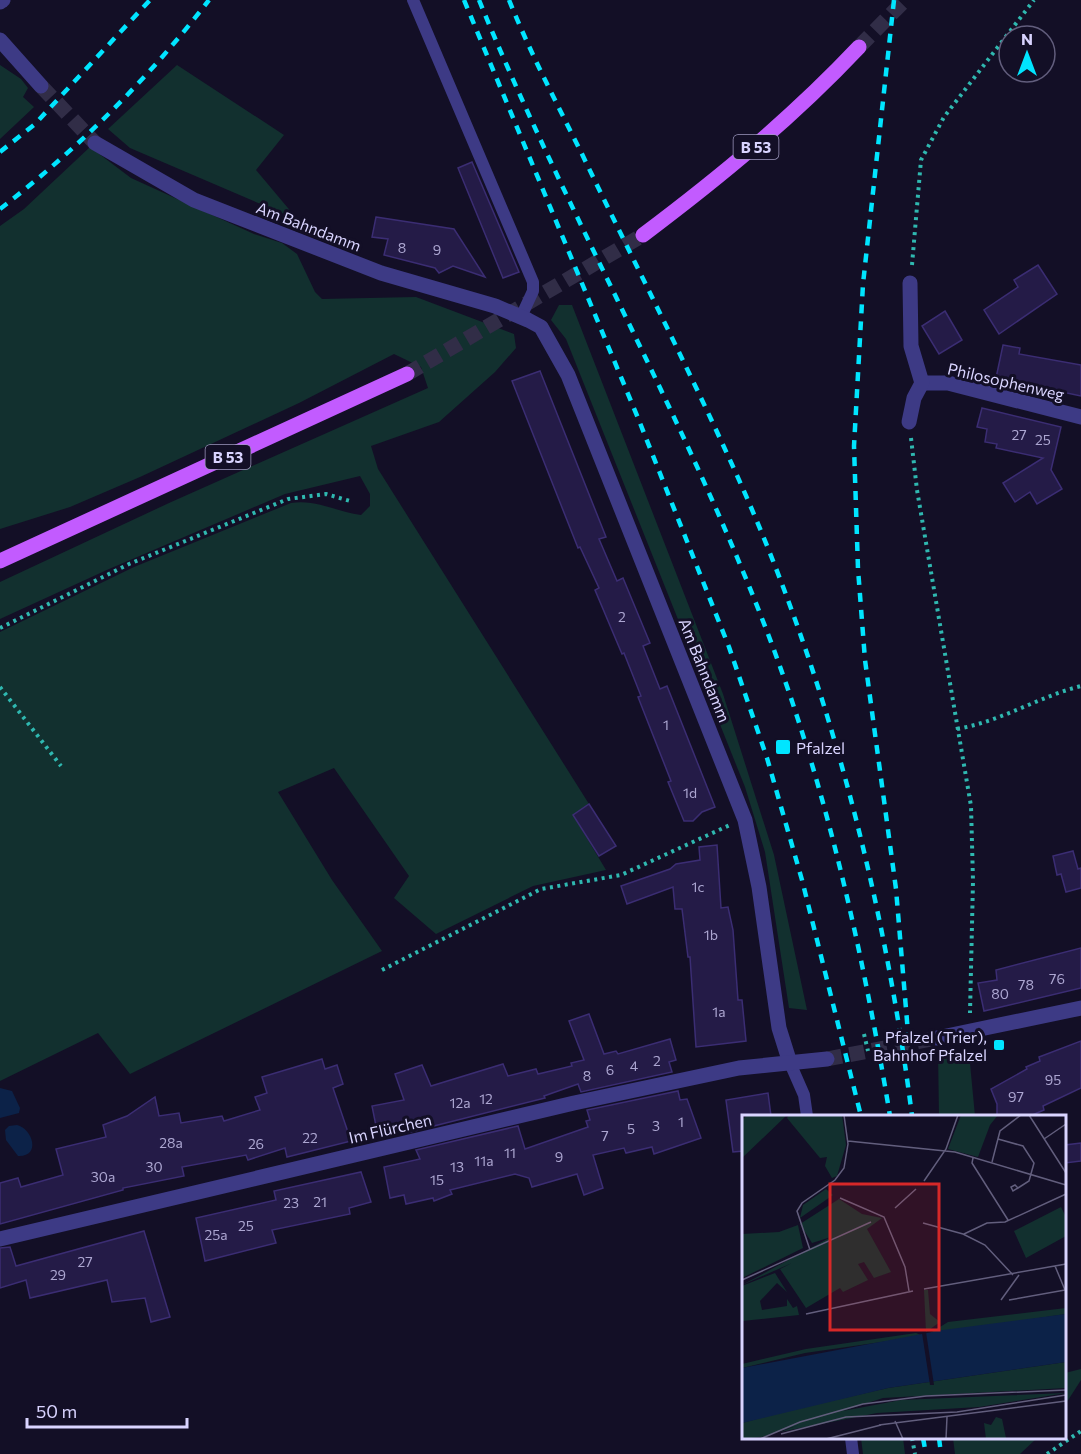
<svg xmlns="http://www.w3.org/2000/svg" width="1081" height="1454" font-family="Commissioner,sans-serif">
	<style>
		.green { fill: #12302f }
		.water { fill: #0c2248 }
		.building { fill: #241b47; stroke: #3b2d73; stroke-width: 1.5 }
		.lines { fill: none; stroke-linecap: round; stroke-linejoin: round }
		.street-tunnel { stroke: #312d47; stroke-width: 15; stroke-dasharray: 15 8; stroke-linecap: butt }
		.primary-tunnel { stroke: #312d47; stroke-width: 15; stroke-dasharray: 15 8; stroke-linecap: butt }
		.path { stroke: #2fb8b0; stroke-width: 4; stroke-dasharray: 3 4.5; stroke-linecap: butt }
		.lane { stroke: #3d3a85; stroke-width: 12 }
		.street { stroke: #3d3a85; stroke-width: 15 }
		.primary { stroke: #c25bff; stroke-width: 15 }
		.rail { stroke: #00e5ff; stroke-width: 4.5; stroke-dasharray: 9 8; stroke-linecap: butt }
		.poi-dot { fill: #00e5ff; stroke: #130f26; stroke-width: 2 }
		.labels { text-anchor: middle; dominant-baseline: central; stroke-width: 6; stroke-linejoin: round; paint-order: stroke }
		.number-label { font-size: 14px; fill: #aca6d1 }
		.shield { fill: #130f26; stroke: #9e99be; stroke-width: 1.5 }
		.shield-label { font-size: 15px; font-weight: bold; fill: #d9d4ff }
		.street-label { font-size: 16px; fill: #d9d4ff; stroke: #130f26 }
		.poi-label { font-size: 16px; fill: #d9d4ff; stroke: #130f26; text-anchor: start }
		.inset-road { fill: none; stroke: #625e7d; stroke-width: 1.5 }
		.view { fill: #d62828; fill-opacity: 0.15; stroke: #d62828; stroke-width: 3 }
		.inset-edge { fill: none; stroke: #d9d4ff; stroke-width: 3 }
	</style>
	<rect width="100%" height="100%" fill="#130f26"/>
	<g class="green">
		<polygon points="0,65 21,79 28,88 23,97 34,107 0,139"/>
		<polygon points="177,65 284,135 256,170 298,220 130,148 108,129"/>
		<path d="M90,147L131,178L254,234L282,243L297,254L315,292L322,299L416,297L514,334L516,348L495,372L439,422L371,446L378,469L589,804L573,815L606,870L533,886L436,934L394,898L409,876L334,768L278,792L332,880L382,951L130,1074L98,1033L0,1081V632L134,567L291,503C317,499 336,512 361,515L370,506V494L360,476L285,494L109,569L0,619V582L169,503L428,388L421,367L394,354L299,403L140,477L70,507L0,529V226L24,209Z"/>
		<polygon points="559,305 572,305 723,694 774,855 807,1010 789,1008 765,852 745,787 566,339 551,320"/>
		<polygon points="938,1050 969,1053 975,1116 939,1116"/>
		<polygon points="1081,1369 1081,1380 1065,1405 1065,1373"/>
		<polygon points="861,1438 903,1438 905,1454 863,1454"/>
		<polygon points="953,1438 1037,1438 1020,1454 955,1454"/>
	</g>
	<g class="water">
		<polygon points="0,1088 12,1091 20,1108 19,1113 0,1118"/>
		<path d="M17,1125C33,1129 41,1157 18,1156L6,1140L5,1130L9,1126Z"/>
	</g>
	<g class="building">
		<polygon points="472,162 519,272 503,278 458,168"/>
		<polygon points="376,217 454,229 485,277 453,266 439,273 435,268 384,255 388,239 372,237"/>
		<polygon points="1038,265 1057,294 999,334 984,310 1018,287 1014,280"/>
		<polygon points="945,311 962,340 939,354 922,326"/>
		<polygon points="1003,345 1020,348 1019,354 1081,365 1081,396 996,378"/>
		<polygon points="540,371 606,537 599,539 617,581 623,578 650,643 643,646 660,689 667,686 715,807 702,812 693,821 684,821 668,782 671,781 638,697 641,696 624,653 622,654 595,590 599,588 580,547 578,548 512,381"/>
		<polygon points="982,408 1061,427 1051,470 1062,489 1037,504 1030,492 1015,502 1003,483 1043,458 996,448 997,444 985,442 987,429 977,427"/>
		<polygon points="589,804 616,846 599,856 573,815"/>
		<polygon points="717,845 721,908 728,907 733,930 738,1000 742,1000 746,1041 696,1047 690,957 688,957 682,909 675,909 673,887 627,904 621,886 670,869 676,864 700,860 699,847"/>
		<polygon points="1073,851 1078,869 1081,868 1081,888 1066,892 1061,874 1057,875 1053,856"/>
		<polygon points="1081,948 1081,988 984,1011 978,983 997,980 996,970"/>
		<polygon points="589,1014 604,1054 616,1051 618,1054 670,1039 676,1060 669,1062 672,1072 581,1092 578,1084 544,1096 545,1098 410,1132 409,1129 393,1132 393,1128 377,1131 372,1106 404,1100 395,1074 422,1065 431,1086 503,1064 508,1076 536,1069 538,1074 572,1066 571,1063 584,1060 569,1021"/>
		<polygon points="1081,1041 1081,1088 1043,1106 1044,1110 1030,1116 997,1116 997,1104 991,1089 1027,1069 1026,1067 1040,1061 1039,1057"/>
		<polygon points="322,1059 325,1069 337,1065 343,1084 333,1088 351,1141 287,1157 285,1148 248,1160 246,1155 182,1167 184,1176 123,1188 123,1190 0,1224 0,1183 18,1178 21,1187 63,1175 56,1149 106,1137 103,1125 127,1116 155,1097 159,1116 179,1113 181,1123 222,1116 224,1121 260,1110 255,1097 267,1093 262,1077"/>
		<polygon points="678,1091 680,1100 687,1099 701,1138 654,1154 652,1147 626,1153 624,1148 593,1155 603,1188 584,1195 577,1174 532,1187 529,1178 515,1174 450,1190 452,1194 434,1201 433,1198 406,1204 404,1195 390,1198 384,1167 420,1159 416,1150 518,1126 525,1149 588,1127 586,1121 590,1120 587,1110"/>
		<polygon points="768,1093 771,1116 744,1116 744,1151 733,1152 726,1100"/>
		<polygon points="1081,1143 1081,1161 1065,1163 1065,1145"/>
		<polygon points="361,1172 371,1202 349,1208 350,1214 272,1230 276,1243 205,1261 196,1218 276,1200 274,1191"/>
		<polygon points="144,1231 170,1317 151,1322 145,1298 112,1302 107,1280 30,1298 26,1280 0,1288 0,1248 10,1247 16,1266"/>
	</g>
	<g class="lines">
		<g class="street-tunnel">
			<polyline points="41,86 95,143"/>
			<polyline points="827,1059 937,1038"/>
		</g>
		<g class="primary-tunnel">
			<polyline points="859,47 905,0"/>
			<polyline points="407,374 643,235"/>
		</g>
		<g class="path">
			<polyline points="912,265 921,160 944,117 1034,0"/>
			<polyline points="911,438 917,490 971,806 973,881 970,1013"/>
			<polyline points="0,628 129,564 288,499 326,494 350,501"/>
			<polyline points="0,687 61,766"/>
			<path d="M957,729C1002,721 1038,697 1081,686"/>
			<polyline points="382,970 541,889 621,875 730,825"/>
			<polyline points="864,1034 868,1051"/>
			<polyline points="912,1438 915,1454"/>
			<polyline points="1047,1454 1081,1431"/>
		</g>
		<g class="lane">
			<polyline points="413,0 533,282 533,291 521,317"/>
			<polyline points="790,1063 804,1095 807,1116"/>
			<polyline points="851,1438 853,1454"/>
		</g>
		<g class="street">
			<polyline points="0,2 3,0"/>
			<polyline points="0,40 41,86"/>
			<polyline points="95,143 194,200 381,273 495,306 528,320 541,327 568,375 745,820 759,887 779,1028 790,1063"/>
			<polyline points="922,383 948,383 1081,417"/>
			<polyline points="909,422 914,398 922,383 911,346 910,283"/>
			<polyline points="937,1038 1081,1008"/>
			<polyline points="0,1239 574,1103 739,1068 827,1059"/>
		</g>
		<g class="primary">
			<path d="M643,235C720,177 792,118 859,47"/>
			<polyline points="0,561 407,374"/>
		</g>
		<g class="rail">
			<polyline points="464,0 638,418 729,647 767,758 802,880 861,1116"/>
			<path d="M479,0C567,215 685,417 768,634C827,789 863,953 890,1116"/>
			<path d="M509,0C530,52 556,102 581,152C632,258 686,363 735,471C827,674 884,895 912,1116"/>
			<polyline points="894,0 863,284 854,446 858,569 865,660 896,889 908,1033"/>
			<polyline points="0,152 35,124 150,0"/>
			<path d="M0,209C79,148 148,79 209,0"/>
			<polyline points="923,1438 926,1454"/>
			<polyline points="939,1438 941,1454"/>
		</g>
	</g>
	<g class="poi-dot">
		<rect x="775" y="739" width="16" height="16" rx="3"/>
		<rect x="993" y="1039" width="12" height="12" rx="3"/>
	</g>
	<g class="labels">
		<g class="number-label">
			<text x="402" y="247">8</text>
			<text x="437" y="249">9</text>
			<text x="1019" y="434">27</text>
			<text x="1043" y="439">25</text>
			<text x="622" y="616">2</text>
			<text x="666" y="724">1</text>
			<text x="690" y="792">1d</text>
			<text x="698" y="886">1c</text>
			<text x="711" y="934">1b</text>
			<text x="1057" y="978">76</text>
			<text x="1026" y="984">78</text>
			<text x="1000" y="993">80</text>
			<text x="719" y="1011">1a</text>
			<text x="657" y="1060">2</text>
			<text x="634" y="1065">4</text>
			<text x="610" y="1069">6</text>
			<text x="587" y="1075">8</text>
			<text x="1053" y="1079">95</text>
			<text x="1016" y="1096">97</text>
			<text x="486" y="1098">12</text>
			<text x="460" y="1102">12a</text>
			<text x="681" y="1121">1</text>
			<text x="656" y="1125">3</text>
			<text x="631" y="1128">5</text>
			<text x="605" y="1135">7</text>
			<text x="310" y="1137">22</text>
			<text x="171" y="1142">28a</text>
			<text x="256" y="1143">26</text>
			<text x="510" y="1152">11</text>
			<text x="559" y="1156">9</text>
			<text x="484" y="1160">11a</text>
			<text x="154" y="1166">30</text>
			<text x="457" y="1166">13</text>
			<text x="103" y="1176">30a</text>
			<text x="437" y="1179">15</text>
			<text x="320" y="1201">21</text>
			<text x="291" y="1202">23</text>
			<text x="246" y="1225">25</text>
			<text x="216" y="1234">25a</text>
			<text x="85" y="1261">27</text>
			<text x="58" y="1274">29</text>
		</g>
		<g class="shield">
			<rect x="733.5" y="135" width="45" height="24" rx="4.5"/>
			<rect x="205.5" y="445" width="45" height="24" rx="4.5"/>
		</g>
		<g class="shield-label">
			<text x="756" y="147">B 53</text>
			<text x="228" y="457">B 53</text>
		</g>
		<g class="street-label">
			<text transform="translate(309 226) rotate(21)">Am Bahndamm</text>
			<text transform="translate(1006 381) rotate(13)">Philosophenweg</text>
			<text transform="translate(705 670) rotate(68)">Am Bahndamm</text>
			<text transform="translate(390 1128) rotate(-13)">Im Flürchen</text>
		</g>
		<g class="poi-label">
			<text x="796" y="747">Pfalzel</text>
			<text x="987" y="1036" text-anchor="end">Pfalzel (Trier),<tspan x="987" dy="18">Bahnhof Pfalzel</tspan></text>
		</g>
	</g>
	<g transform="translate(742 1115)">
		<rect width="324" height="324" fill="#130f26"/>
		<path d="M5,0H45L0,43V5ZM47,0H100L104,30L95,61L90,63L83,51L85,42L78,43L45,3ZM219,0H256L248,10L236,42L206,34ZM84,74L91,80L58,103L61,90ZM97,84L120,99L140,103L125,114L149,157L132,163L122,147L116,149L126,165L101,177L98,173L64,193L38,154L50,148L0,170L89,122L70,128L58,109ZM319,92L324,102V121L284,143L272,116ZM56,110L61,133L0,163V119L37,117ZM33,158L45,177L35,168L18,186L20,195L45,191V184L51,193L55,191L57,200L0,206V171ZM182,175H186L188,199L198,207L184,217ZM324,193V199L185,220L206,207ZM174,218L181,221L63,238L0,253V249L64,234ZM324,247V273L141,283L20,322L0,324V308L41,297L146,273ZM324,278L237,292L135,298L38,317L90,298L159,285ZM254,302L260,304L264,323L244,324L242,308L249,310Z" fill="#12302f"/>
		<path d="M324,199V247L146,273L0,308V253L201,215Z" fill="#0c2248"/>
		<path d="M184,217L192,270H188L180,218Z" fill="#130f26"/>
		<path class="inset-road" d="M287,0L324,58M256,24L281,31L292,48L287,66L276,73L271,76L269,72L273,70L276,73M302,24L324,9M106,26L213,37L324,70M231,43L230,48L266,105M250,47L258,16L279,0M182,66L204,34L216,0M98,83L142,102L163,152L167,176M153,93L174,74M181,108L221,119L243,130L271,160M222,119L245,108L263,107L324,79M68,135L55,96L60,88L93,65L102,53L106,29L102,0M313,151L323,175M0,165L129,107M182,174L324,149M259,185L277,160M267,185L323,175M64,199L171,176M153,306L161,324M137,310L324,286M39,319L104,302L215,297L324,280M18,324L58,307L121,289L184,281L324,275M84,324L139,310M204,324L205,302"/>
		<path class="view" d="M88,69H197V215H88Z"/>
		<rect width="324" height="324" class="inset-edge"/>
	</g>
	<g transform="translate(1027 54)"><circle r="28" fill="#130f26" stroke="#625e7d" stroke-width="1.5"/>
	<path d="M0-4.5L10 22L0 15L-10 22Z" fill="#00e5ff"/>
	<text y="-9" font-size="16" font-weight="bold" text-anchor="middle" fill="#d9d4ff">N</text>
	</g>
	<path d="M27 1418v9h160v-9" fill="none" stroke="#d9d4ff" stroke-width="3"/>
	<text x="36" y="1418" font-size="18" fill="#d9d4ff" stroke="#130f26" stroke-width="4.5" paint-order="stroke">50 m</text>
</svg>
